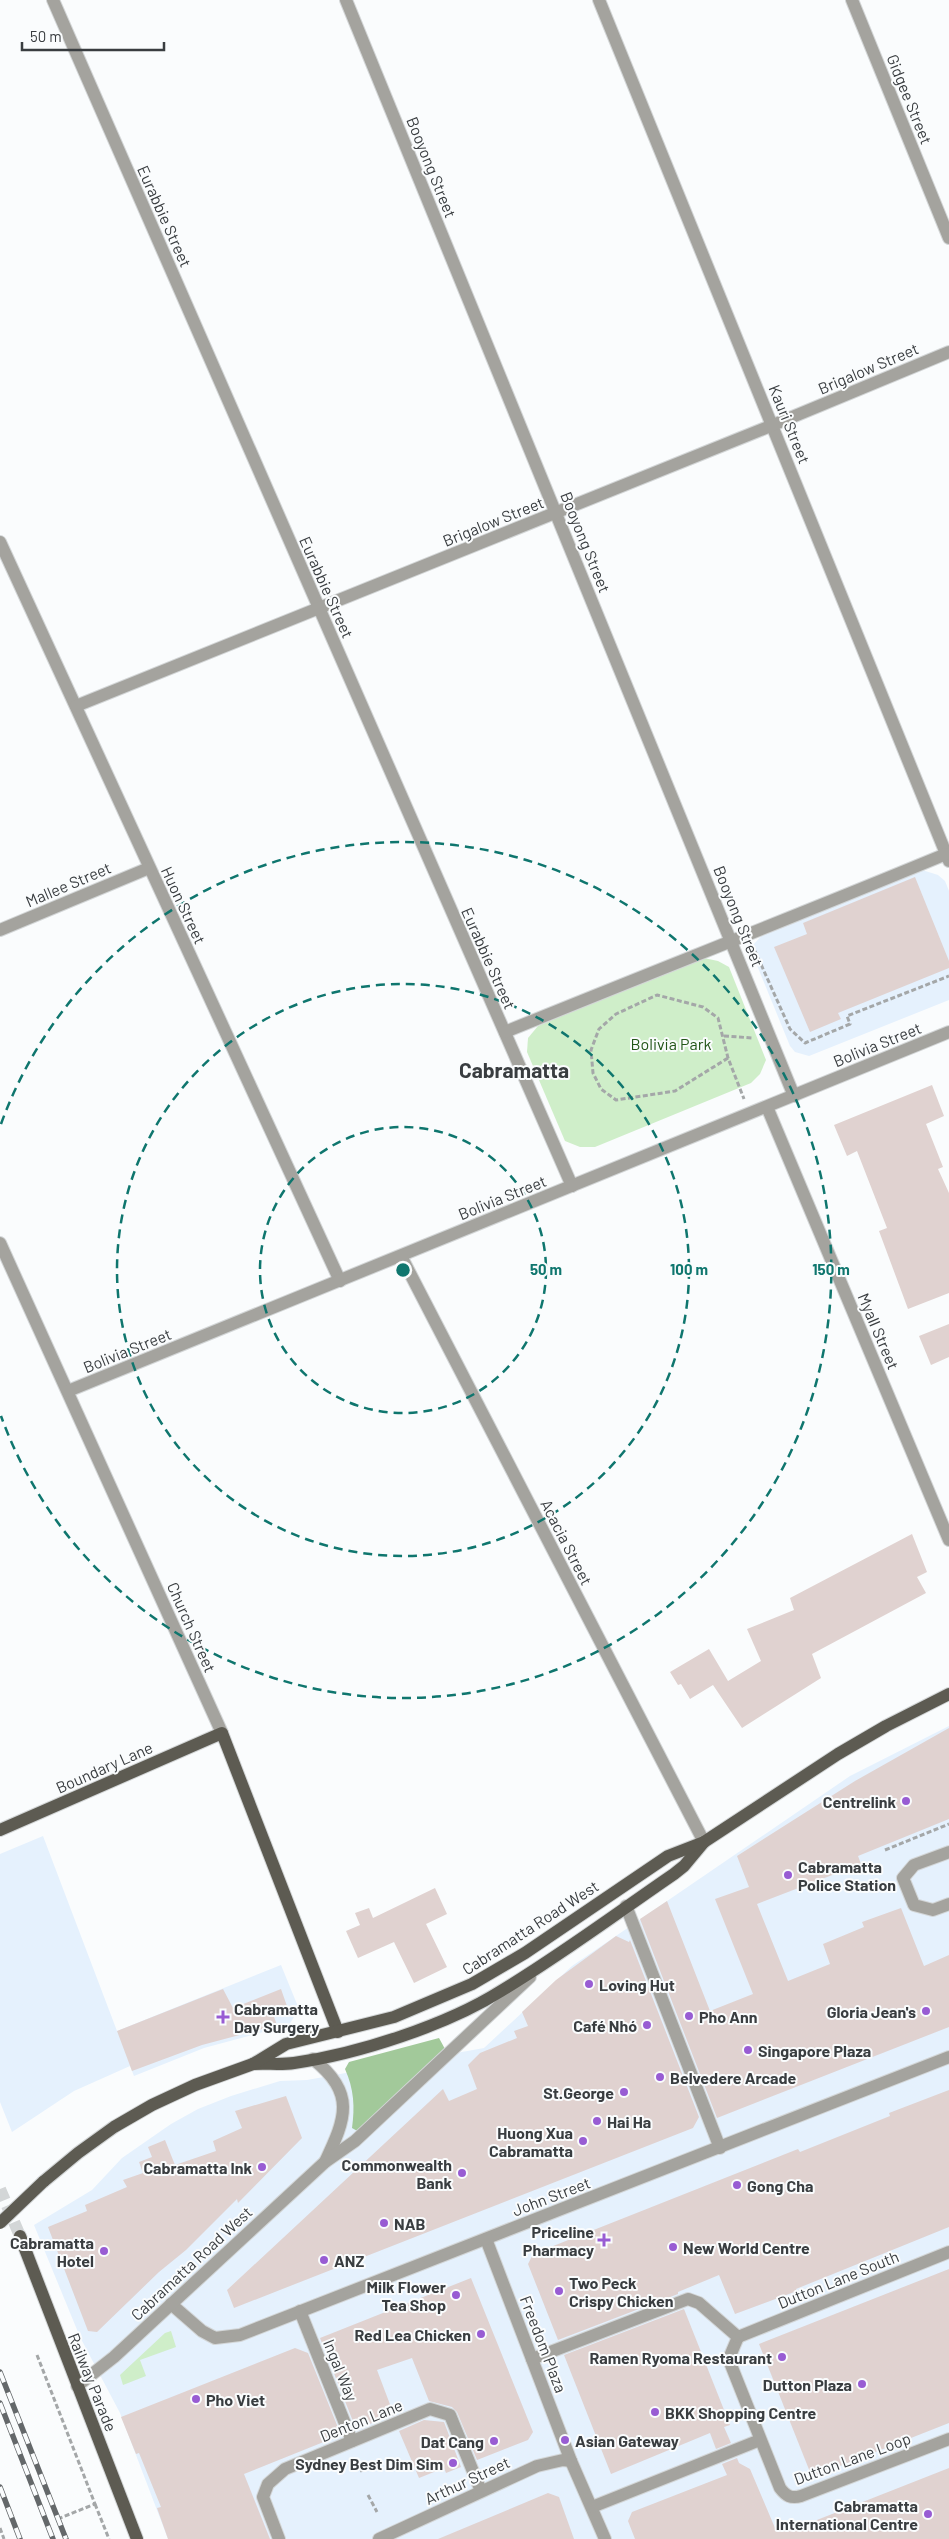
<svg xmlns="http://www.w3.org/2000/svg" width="949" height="2539" font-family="Barlow,sans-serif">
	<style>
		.built { fill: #e5f1fd }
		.green { fill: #cfeec9 }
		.forest { fill: #a2c99a }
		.building { fill: #e0d2d0 }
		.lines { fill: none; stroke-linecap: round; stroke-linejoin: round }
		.major-tunnel { stroke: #d3d6d7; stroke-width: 12; stroke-dasharray: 12 6; stroke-linecap: butt }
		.minor-casing { stroke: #d3d6d7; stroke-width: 14 }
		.major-casing { stroke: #d3d6d7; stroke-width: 14 }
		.path { stroke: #a4a7a8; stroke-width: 3; stroke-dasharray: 5 2.5; stroke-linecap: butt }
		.minor { stroke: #a4a39e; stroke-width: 12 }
		.major { stroke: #5d5b52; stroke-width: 12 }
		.rail-casing { stroke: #64686a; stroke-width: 5.5 }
		.rail { stroke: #fafcfd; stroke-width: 4; stroke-dasharray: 11; stroke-linecap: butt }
		.major-bridge-casing { stroke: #d3d6d7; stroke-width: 14; stroke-linecap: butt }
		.major-bridge { stroke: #5d5b52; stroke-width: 12 }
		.ring { fill: none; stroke: #0f766e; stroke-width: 2.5; stroke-dasharray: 9 6 }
		.poi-dot { fill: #985cd3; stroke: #fafcfd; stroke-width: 2 }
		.labels { text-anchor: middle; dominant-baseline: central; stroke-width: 4; stroke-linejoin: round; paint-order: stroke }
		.street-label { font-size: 16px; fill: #393d40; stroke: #fafcfd }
		.park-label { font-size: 16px; fill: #235619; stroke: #fafcfd }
		.poi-label { font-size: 16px; font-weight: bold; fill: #393d40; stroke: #fafcfd; text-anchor: end }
		.district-label { font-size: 21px; font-weight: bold; fill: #393d40; stroke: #fafcfd }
		.centre { fill: #0f766e; stroke: #fafcfd; stroke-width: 2.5 }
		.ring-label { font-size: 15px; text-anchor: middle; font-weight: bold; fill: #0f766e; stroke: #fafcfd; stroke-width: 4; stroke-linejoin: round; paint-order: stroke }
	</style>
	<rect width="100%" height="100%" fill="#fafcfd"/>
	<g class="built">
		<polygon points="919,869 938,875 945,881 949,891 949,1000 809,1056 795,1052 790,1046 754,958 753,945 766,931"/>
		<polygon points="949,1726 949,2539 168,2539 120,2413 80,2337 34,2225 92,2190 122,2158 171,2124 198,2109 231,2096 280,2081 307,2080 484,2048 572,1966 850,1776"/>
		<polygon points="43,1836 117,2031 281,1965 299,2009 289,2025 204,2048 134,2076 130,2066 74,2091 12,2132 0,2102 0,1854"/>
	</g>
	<g class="green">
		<polygon points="699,957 718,961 729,967 766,1060 760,1074 751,1083 595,1147 580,1147 565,1141 527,1052 528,1038 538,1026"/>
		<polygon points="171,2331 176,2347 140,2360 146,2376 123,2385 120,2375 165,2333"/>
	</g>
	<path class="forest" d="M439,2038L445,2049L359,2132L352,2128C355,2107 354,2089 345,2069L349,2062Z"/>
	<g class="building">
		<polygon points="915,877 949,961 949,968 838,1013 841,1019 810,1032 774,947 807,934 803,923"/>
		<polygon points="932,1085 944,1116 926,1124 943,1167 938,1169 949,1193 949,1293 908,1309 879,1231 887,1228 857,1151 847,1156 834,1125"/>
		<polygon points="949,1324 949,1357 931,1365 919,1336"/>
		<polygon points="912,1534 927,1572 917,1577 926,1593 812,1654 821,1678 742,1728 713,1685 690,1699 681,1684 678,1685 670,1672 709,1649 728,1681 761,1661 747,1629 794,1610 790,1598"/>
		<polygon points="949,1728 949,1819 858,1856 861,1864 757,1904 788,1981 830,1964 823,1944 864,1927 862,1922 901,1908 924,1966 949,1955 949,2027 717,2118 640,1919 667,1901 710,2011 753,1994 715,1899 749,1887 737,1856 855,1781"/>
		<polygon points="435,1888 447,1914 426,1924 447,1967 414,1983 394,1942 358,1958 346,1931 360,1925 355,1913 369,1908 373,1918"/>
		<polygon points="616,1936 629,1942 630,1940 699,2117 693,2128 234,2308 227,2290 443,2089 449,2101 477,2089 468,2065 480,2053 517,2038 514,2031 528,2026 522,2012 556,1980"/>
		<polygon points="223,1989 233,2008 281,1989 288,2009 273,2014 277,2025 202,2045 132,2071 117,2031"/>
		<polygon points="949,2090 949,2227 796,2289 797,2291 735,2314 719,2275 678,2292 678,2294 558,2340 528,2264 533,2254 798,2149 800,2152 890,2116 889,2113"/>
		<polygon points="286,2096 302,2138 238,2203 237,2199 186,2250 159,2272 97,2332 88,2331 48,2227 87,2211 85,2205 127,2187 123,2180 143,2173 139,2162 152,2157 148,2147 165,2140 175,2165 216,2151 213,2141 242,2128 235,2111"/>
		<polygon points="949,2269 949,2423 812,2477 759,2344"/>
		<polygon points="471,2278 533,2432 528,2440 477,2460 457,2412 452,2407 429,2401 412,2358 377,2370 394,2415 356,2429 320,2338"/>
		<polygon points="684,2309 730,2425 724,2427 731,2443 716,2449 710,2433 611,2474 564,2355"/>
		<polygon points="295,2348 308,2353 341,2435 244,2474 270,2539 168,2539 157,2508 161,2507 139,2453 136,2454 121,2417"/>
		<polygon points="424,2420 444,2422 461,2467 446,2473 444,2468 419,2478 399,2431"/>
		<polygon points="737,2458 739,2463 750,2469 775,2528 791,2522 794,2529 949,2468 949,2539 635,2539 628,2521 632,2512 727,2475 722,2464"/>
		<polygon points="548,2493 559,2497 574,2539 438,2539"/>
	</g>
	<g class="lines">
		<polyline class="major-tunnel" points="0,2189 20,2236"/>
		<g class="minor-casing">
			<g id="minor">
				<polyline points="53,0 572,1186"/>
				<polyline points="346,0 794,1096"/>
				<polyline points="599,0 949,861"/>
				<polyline points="852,0 949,238"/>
				<polyline points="0,542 340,1281"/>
				<polyline points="76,706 773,425 949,352"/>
				<polyline points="0,930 149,868"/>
				<path d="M505,1032C652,972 799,915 946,854"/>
				<polyline points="767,1107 949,1540"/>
				<polyline points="0,1243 222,1733"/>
				<polyline points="401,1256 704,1842"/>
				<polyline points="68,1391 949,1032"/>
				<polyline points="949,1852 914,1865 903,1878 914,1905 933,1910 949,1904"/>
				<polyline points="626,1906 720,2148"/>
				<path d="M313,2059C356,2093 346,2118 325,2162"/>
				<polyline points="486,2239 571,2461 605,2539"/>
				<polyline points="171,2304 202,2331 215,2338 240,2335 949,2057"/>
				<polyline points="300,2311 352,2441"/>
				<path d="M738,2337L730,2356L731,2365L780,2488C786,2496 791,2499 801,2496L949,2439"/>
				<polyline points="738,2337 949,2252"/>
				<polyline points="532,2359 688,2299 699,2303 738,2337"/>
				<polyline points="77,2386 114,2357 325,2162 355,2141 530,1977"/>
				<polyline points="592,2507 760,2440"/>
				<polyline points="279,2539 263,2497 268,2484 285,2469 430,2409 450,2415 481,2491"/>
				<polyline points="379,2539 537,2466 563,2460 571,2461"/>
			</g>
		</g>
		<g class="major-casing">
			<g id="major">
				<polyline points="0,1830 222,1733 338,2032"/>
				<path d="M253,2064C266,2063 281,2065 294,2063C358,2054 447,2025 501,1991C561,1955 617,1913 674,1874L684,1866L704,1842"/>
				<polyline points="43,2182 78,2153 114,2127 152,2105 195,2085 253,2064 286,2044 394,2017 472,1984 525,1953 668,1856 704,1842 838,1754 886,1726 949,1694"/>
				<polyline points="20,2236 137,2539"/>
			</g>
		</g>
		<g class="path">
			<polyline points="755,951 790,1029 805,1043 850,1024 847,1016 949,976"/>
			<polyline points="724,1036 753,1038"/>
			<polyline points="728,1058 675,1091 616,1100 601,1089 593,1073 591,1050 599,1029 616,1014 657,995 703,1007 718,1018 728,1058 744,1099"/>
			<polyline points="885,1850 949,1824"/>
			<polyline points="37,2355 95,2504 60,2518"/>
			<polyline points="358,2461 362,2472"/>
			<polyline points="368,2495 377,2512"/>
			<polyline points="95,2504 109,2539"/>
			<polyline points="0,2528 4,2539"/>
		</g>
		<use href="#minor" class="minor"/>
		<use href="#major" class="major"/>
		<g class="rail-casing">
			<g id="rail">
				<polyline points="0,2372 66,2539"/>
				<polyline points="0,2403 53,2539"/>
				<polyline points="0,2487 20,2539"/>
			</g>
		</g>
		<use href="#rail" class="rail"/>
		<g class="major-bridge-casing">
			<polyline id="major-bridge" points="0,2223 43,2182"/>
		</g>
		<use href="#major-bridge" class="major-bridge"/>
	</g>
	<g class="ring">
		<circle cx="403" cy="1270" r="143"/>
		<circle cx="403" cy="1270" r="286"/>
		<path d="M1 1124A428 428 0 1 1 1 1416"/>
	</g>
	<g class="poi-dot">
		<circle cx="906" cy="1801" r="5"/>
		<circle cx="788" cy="1875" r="5"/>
		<circle cx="589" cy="1984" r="5"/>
		<circle cx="926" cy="2011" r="5"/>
		<circle cx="689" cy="2016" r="5"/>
		<path d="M220.5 2009.5h5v5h5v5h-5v5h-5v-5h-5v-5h5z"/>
		<circle cx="647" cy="2025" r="5"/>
		<circle cx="748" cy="2050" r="5"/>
		<circle cx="660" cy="2077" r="5"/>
		<circle cx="624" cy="2092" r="5"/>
		<circle cx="597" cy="2121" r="5"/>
		<circle cx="583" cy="2141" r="5"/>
		<circle cx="262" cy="2167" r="5"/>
		<circle cx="462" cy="2173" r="5"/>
		<circle cx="737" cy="2185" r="5"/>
		<circle cx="384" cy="2223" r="5"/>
		<path d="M601.5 2232.5h5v5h5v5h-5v5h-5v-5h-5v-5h5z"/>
		<circle cx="673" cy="2247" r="5"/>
		<circle cx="104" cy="2251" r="5"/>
		<circle cx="324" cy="2260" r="5"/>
		<circle cx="559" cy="2291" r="5"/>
		<circle cx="456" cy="2295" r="5"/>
		<circle cx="481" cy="2334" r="5"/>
		<circle cx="782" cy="2357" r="5"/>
		<circle cx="862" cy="2384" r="5"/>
		<circle cx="196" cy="2399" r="5"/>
		<circle cx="655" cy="2412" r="5"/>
		<circle cx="565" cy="2440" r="5"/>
		<circle cx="494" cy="2441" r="5"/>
		<circle cx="453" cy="2463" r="5"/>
		<circle cx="928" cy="2514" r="5"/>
	</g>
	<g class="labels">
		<g class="street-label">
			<text transform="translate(910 99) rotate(68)">Gidgee Street</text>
			<text transform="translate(432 167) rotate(68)">Booyong Street</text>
			<text transform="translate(165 216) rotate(66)">Eurabbie Street</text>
			<text transform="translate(868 368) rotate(-23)">Brigalow Street</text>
			<text transform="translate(790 424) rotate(68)">Kauri Street</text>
			<text transform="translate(493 521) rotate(-22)">Brigalow Street</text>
			<text transform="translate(586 542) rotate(68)">Booyong Street</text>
			<text transform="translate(327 587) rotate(66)">Eurabbie Street</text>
			<text transform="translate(68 884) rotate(-23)">Mallee Street</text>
			<text transform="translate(184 905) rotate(65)">Huon Street</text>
			<text transform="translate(739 916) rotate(68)">Booyong Street</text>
			<text transform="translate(489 958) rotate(66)">Eurabbie Street</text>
			<text transform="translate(877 1044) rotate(-22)">Bolivia Street</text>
			<text transform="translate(502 1197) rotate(-22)">Bolivia Street</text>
			<text transform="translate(879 1331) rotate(67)">Myall Street</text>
			<text transform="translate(127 1350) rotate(-22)">Bolivia Street</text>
			<text transform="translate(567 1542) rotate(63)">Acacia Street</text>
			<text transform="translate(192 1627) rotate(66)">Church Street</text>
			<text transform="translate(104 1767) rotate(-24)">Boundary Lane</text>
			<text transform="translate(530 1927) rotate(-33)">Cabramatta Road West</text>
			<text transform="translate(551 2196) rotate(-21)">John Street</text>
			<text transform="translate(191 2263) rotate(-43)">Cabramatta Road West</text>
			<text transform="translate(838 2279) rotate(-22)">Dutton Lane South</text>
			<text transform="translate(544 2344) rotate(69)">Freedom Plaza</text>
			<text transform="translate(341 2370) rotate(68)">Ingal Way</text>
			<text transform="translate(93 2382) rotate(68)">Railway Parade</text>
			<text transform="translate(361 2420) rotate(-22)">Denton Lane</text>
			<text transform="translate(852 2458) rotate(-20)">Dutton Lane Loop</text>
			<text transform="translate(467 2480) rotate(-25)">Arthur Street</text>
		</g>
		<g class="park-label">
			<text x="671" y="1043">Bolivia Park</text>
		</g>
		<g class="poi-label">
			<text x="896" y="1801">Centrelink</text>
			<text x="798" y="1866" text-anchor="start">Cabramatta<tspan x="798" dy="18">Police Station</tspan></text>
			<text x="599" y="1984" text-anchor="start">Loving Hut</text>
			<text x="234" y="2008" text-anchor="start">Cabramatta<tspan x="234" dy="18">Day Surgery</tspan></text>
			<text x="916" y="2011">Gloria Jean's</text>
			<text x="699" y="2016" text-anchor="start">Pho Ann</text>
			<text x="637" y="2025">Café Nhó</text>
			<text x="758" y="2050" text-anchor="start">Singapore Plaza</text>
			<text x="670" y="2077" text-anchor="start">Belvedere Arcade</text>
			<text x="614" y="2092">St.George</text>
			<text x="607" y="2121" text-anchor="start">Hai Ha</text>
			<text x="573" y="2132">Huong Xua<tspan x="573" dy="18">Cabramatta</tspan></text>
			<text x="452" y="2164">Commonwealth<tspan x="452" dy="18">Bank</tspan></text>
			<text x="252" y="2167">Cabramatta Ink</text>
			<text x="747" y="2185" text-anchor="start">Gong Cha</text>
			<text x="394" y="2223" text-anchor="start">NAB</text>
			<text x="594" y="2231">Priceline<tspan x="594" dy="18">Pharmacy</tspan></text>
			<text x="94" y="2242">Cabramatta<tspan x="94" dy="18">Hotel</tspan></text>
			<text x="683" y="2247" text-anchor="start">New World Centre</text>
			<text x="334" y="2260" text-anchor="start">ANZ</text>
			<text x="569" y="2282" text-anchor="start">Two Peck<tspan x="569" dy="18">Crispy Chicken</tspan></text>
			<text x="446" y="2286">Milk Flower<tspan x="446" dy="18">Tea Shop</tspan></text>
			<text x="471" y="2334">Red Lea Chicken</text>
			<text x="772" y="2357">Ramen Ryoma Restaurant</text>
			<text x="852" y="2384">Dutton Plaza</text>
			<text x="206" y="2399" text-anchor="start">Pho Viet</text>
			<text x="665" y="2412" text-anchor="start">BKK Shopping Centre</text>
			<text x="575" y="2440" text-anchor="start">Asian Gateway</text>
			<text x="484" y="2441">Dat Cang</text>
			<text x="443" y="2463">Sydney Best Dim Sim</text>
			<text x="918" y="2505">Cabramatta<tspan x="918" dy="18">International Centre</tspan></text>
		</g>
		<g class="district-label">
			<text x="514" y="1069">Cabramatta</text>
		</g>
	</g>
	<circle cx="403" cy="1270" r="8" class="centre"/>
	<g class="ring-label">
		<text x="546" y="1275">50 m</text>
		<text x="689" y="1275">100 m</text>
		<text x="831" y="1275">150 m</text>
	</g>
	<path d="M22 42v8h142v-8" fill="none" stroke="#393d40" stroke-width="2.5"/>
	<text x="30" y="42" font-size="15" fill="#393d40" stroke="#fafcfd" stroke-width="4" paint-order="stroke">50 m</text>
</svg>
